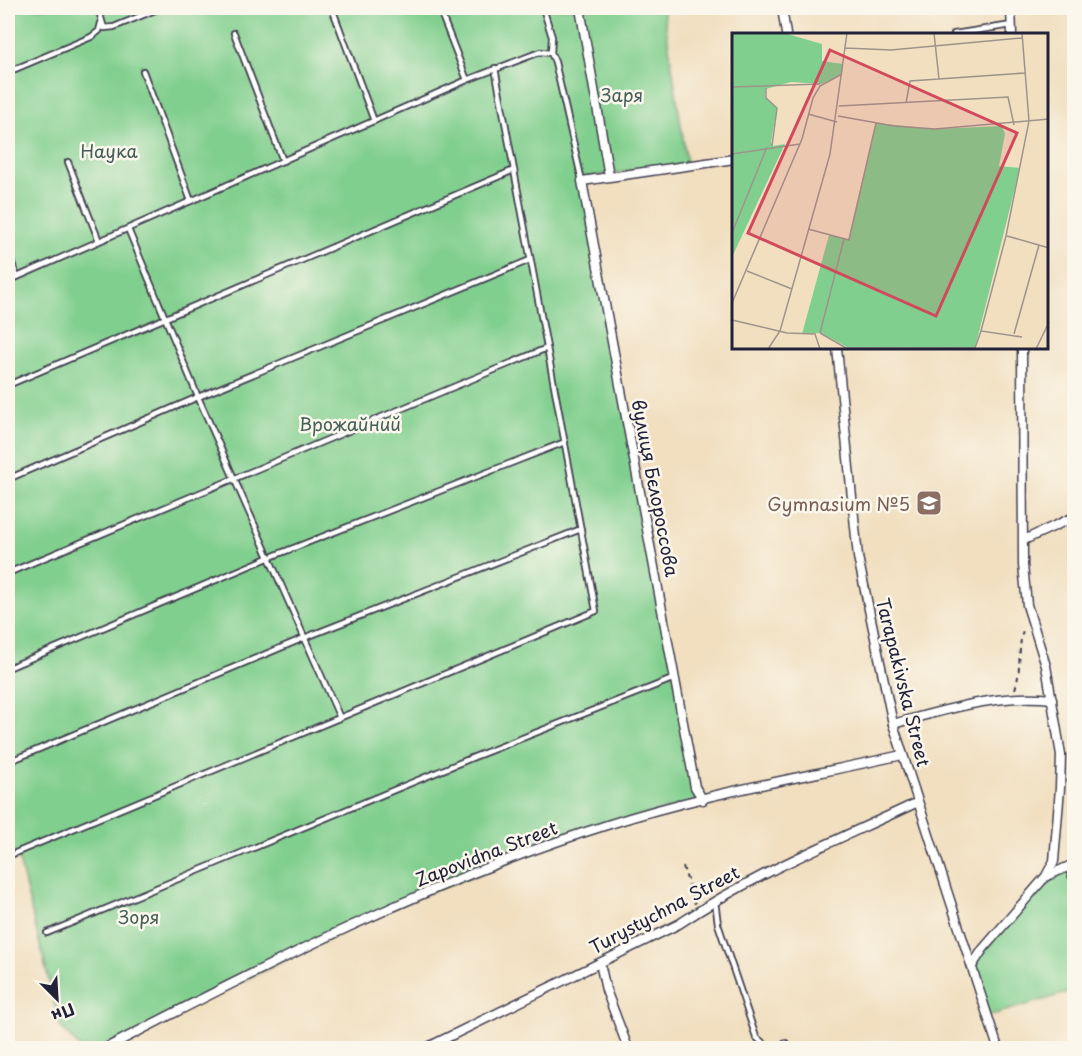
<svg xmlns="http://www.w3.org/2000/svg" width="1082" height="1056" font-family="'Playpen Sans',sans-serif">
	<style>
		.green { fill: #81cf8e; stroke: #527864; stroke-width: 1.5 }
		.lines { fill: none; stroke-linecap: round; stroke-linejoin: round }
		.service-casing { stroke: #413e4f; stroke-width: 8 }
		.minor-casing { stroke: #413e4f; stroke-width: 11 }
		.path { stroke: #413e4f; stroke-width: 2; stroke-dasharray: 4.5 4.5; stroke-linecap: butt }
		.service { stroke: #fff; stroke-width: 4.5 }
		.minor { stroke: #fff; stroke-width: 8 }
		.labels { text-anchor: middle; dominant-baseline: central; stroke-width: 5; stroke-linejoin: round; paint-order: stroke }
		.park-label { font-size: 18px; fill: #435f58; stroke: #fbf7ec }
		.street-label { font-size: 18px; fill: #22223b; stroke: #fbf7ec }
		.education-label { font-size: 18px; fill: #785e54; stroke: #fbf7ec; text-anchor: end }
		.inset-road { fill: none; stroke: #9e938b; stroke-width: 1.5 }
		.view { fill: #d1495b; fill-opacity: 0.15; stroke: #d1495b; stroke-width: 3 }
		.inset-edge { fill: none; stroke: #22223b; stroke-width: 3 }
	</style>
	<rect width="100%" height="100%" fill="#fbf7ec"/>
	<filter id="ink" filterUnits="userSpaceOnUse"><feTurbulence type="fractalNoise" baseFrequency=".0167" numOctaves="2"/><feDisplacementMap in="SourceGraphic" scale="12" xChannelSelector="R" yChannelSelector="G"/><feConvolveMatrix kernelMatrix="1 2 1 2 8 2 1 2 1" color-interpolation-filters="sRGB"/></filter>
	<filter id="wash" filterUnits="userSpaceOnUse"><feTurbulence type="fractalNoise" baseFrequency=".008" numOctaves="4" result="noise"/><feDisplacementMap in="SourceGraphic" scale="24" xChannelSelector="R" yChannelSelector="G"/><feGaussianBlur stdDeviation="1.35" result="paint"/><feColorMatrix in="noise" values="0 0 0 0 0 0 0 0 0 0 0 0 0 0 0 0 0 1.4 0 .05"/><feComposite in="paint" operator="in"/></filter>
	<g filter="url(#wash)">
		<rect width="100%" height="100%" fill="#f1dfc0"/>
		<g class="green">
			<polygon points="8,8 663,8 687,164 581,178 695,787 703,800 607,825 406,901 106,1048 80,1048 60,1026 18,856 8,860"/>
			<polygon points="1074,864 1074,991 988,1016 972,966 1046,876"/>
		</g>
	</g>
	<g filter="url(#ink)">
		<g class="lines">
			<g class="service-casing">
				<g id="service">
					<polyline points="98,8 104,28 114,27 160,8"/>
					<polyline points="332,8 374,121"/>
					<polyline points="439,8 467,80"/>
					<polyline points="543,8 552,37 551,53"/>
					<polyline points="861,8 865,8"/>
					<polyline points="234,33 283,161"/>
					<polyline points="954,34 1012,25"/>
					<polyline points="143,71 191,201"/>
					<polyline points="8,72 91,37 99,31 101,23"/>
					<polyline points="68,162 99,241"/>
					<polyline points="128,229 198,397 340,718"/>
					<polyline points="8,252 17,277"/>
					<polyline points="8,281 467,80 540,52 551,53 555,62 582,181"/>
					<polyline points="8,385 514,170"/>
					<polyline points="8,479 198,397 530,260"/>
					<polyline points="8,573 547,348"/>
					<polyline points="8,668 268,558 565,442"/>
					<polyline points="8,762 304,638 581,529"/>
					<polyline points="8,856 596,611 495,68"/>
					<polyline points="1068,867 1074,884"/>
					<polyline points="715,901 718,924 756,1037 769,1048"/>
					<polyline points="47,933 474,757 675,678"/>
					<polyline points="770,1048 786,1043 788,1048"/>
				</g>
			</g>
			<g class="minor-casing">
				<g id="minor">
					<polyline points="580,8 609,176"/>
					<polyline points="782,8 786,34"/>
					<polyline points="1011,8 1012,34"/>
					<polyline points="837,348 858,557 893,724 998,1048"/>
					<polyline points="1024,540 1074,517"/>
					<path d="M893,724C944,710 999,693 1052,699"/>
					<polyline points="703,800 695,787 582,181 734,159"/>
					<polyline points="1047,876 1074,864"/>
					<polyline points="600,963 606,990 628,1048"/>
					<polyline points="972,966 983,949 1046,876 1054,861 1060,788 1061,755 1055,719 1046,666 1027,605 1023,565 1022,348"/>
					<path d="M106,1048C268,964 432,880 607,825C702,794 804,777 902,755"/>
					<path d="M426,1048L679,924C753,874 838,840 918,802"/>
				</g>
			</g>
			<g class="path">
				<path d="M1015,689C1022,669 1017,647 1024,627"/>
				<polyline points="683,867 695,904"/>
			</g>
			<use href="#service" class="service"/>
			<use href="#minor" class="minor"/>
		</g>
	</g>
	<defs>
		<g id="school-square" transform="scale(1.35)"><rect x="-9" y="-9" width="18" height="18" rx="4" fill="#8d6e63" stroke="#fbf7ec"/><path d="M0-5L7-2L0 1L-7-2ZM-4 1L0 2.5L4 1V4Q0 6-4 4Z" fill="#fff"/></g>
	</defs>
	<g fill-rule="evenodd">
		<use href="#school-square" x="929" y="503"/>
	</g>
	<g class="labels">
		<g class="park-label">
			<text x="622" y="94">Заря</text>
			<text x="109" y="150">Наука</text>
			<text x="350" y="423">Врожайний</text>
			<text x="139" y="916">Зоря</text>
		</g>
		<g class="street-label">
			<text transform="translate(656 488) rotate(79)">вулиця Бєлороссова</text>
			<text transform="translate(904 682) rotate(76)">Tarapakivska Street</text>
			<text transform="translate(486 853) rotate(-21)">Zapovidna Street</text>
			<text transform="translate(664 909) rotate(-28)">Turystychna Street</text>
		</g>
		<g class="education-label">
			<text x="910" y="503">Gymnasium №5</text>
		</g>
	</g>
	<g transform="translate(732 33)">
		<rect width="316" height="316" fill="#f1dfc0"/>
		<path d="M0,0H52L90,11V28L111,31L110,41L90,51L59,49L34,56L33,63L45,75L39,109L41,113L53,111L1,222ZM144,90L203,96L270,93L273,101L267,133L288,135L243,315L115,314L89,300L70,301L97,202L116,207Z" fill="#81cf8e"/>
		<path class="inset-road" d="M202,0L207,46M290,0L297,88L274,203L249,298L290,304M113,15L159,17L290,5M0,54L88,51M34,55V65L45,75L40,113M174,70L178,48L293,40M107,73L276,64L282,92M76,81L105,89M106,83L162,93L203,96L317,86M0,121L68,111M76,196L117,207L144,90M0,200L35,114M275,203L317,215M15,238L60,256M0,270L70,106L81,65L88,53L110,41M0,287L55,300L83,301L88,316M88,300L114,315H243M88,300L112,206M282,301L307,212M243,315L249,298M36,316L48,298L98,121L115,0M304,316L317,289"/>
		<path class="view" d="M98,17L285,100L204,283L16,200Z"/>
		<rect width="316" height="316" class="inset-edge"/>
	</g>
	<rect width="1082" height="1056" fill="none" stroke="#fbf7ec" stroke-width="30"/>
	<g transform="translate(57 999) rotate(156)" stroke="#fbf7ec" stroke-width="4.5" paint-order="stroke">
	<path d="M0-4.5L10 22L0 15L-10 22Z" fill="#22223b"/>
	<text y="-9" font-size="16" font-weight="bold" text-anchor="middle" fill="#22223b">Пн</text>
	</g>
</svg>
